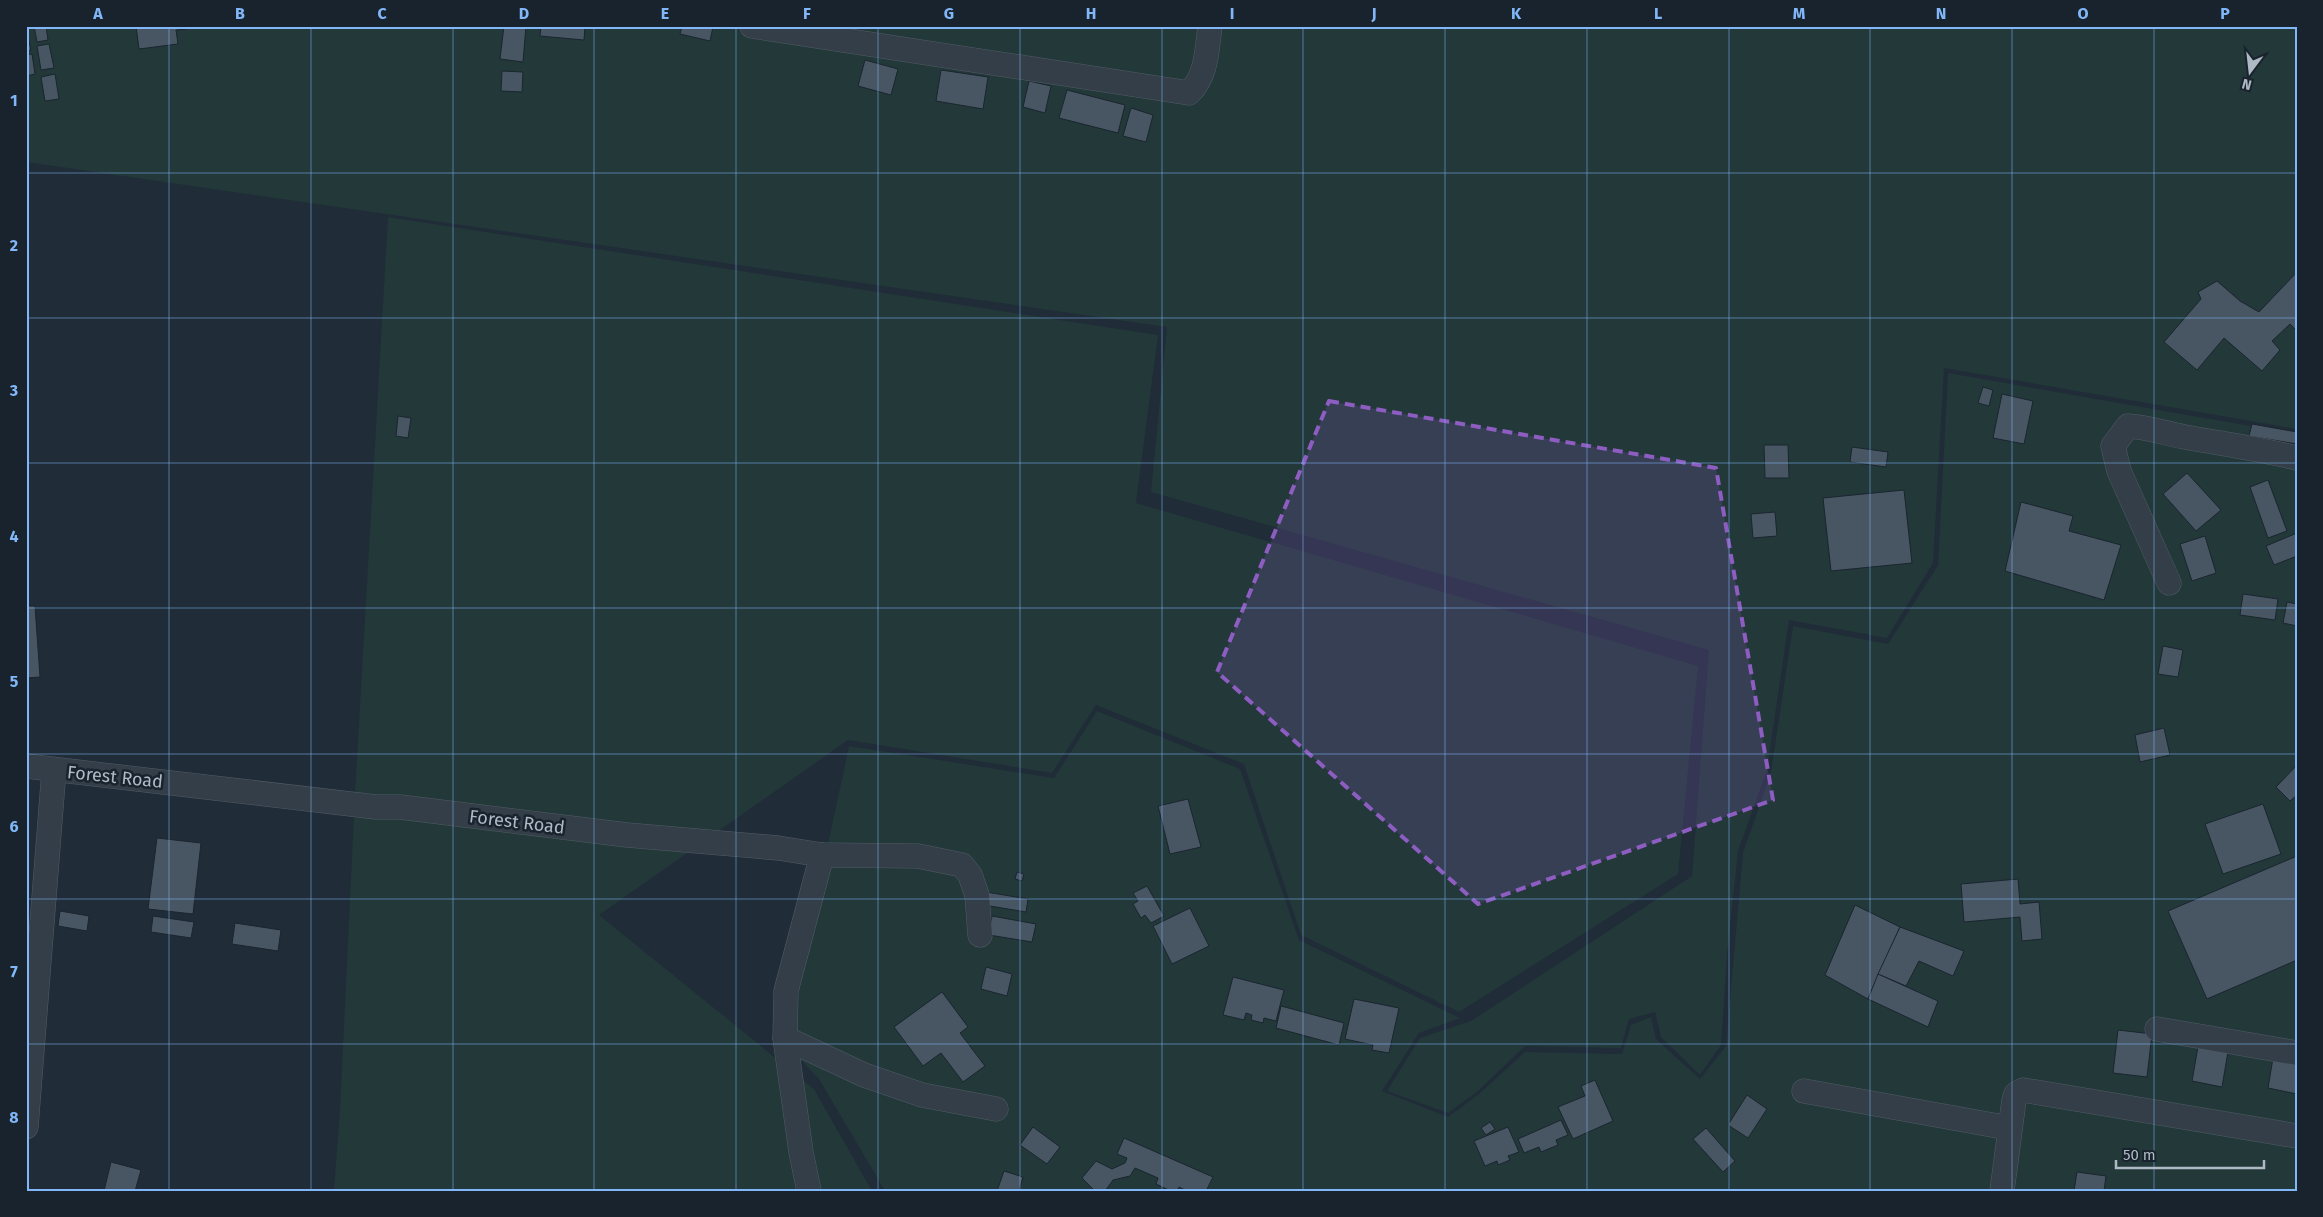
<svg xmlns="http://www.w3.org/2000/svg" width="2323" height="1217" font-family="'Fira Sans',sans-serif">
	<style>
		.green { fill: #223839 }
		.building { fill: #485664; stroke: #1b252f }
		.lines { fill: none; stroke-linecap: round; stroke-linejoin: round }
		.minor-casing { stroke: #515c66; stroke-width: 25 }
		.minor { stroke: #343e48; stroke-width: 24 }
		.marked { fill: #8d5dc1; fill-opacity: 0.2; stroke: #8d5dc1; stroke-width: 4; stroke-dasharray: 10 6; stroke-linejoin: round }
		.grid { fill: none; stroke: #81b7f8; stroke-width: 1; stroke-opacity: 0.55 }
		.labels { text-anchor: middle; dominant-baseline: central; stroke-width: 5; stroke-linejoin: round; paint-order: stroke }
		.street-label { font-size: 18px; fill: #aeb9c5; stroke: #19232d }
		.neatline { fill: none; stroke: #81b7f8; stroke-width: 2 }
		.grid-label { font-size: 16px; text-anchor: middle; font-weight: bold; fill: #81b7f8 }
	</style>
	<rect width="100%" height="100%" fill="#202c38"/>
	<g class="green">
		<polygon points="26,26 2297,26 2297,429 1944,368 1933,563 1887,638 1789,620 1767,770 1738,851 1727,955 1721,1045 1700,1075 1661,1037 1655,1012 1629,1019 1621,1048 1525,1046 1478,1091 1448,1113 1387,1091 1420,1038 1471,1021 1692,876 1709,650 1151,492 1167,327 26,162"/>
		<polygon points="388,217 1158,335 1136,503 1698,666 1678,874 1459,1012 1301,935 1244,764 1096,705 1052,773 848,740 599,915 814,1089 872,1191 334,1191 340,1109 355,793"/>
		<polygon points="1948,373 2297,434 2297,1191 885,1191 819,1079 797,1056 796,993 849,746 1054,778 1097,711 1240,769 1299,940 1460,1018 1419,1033 1382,1091 1448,1117 1479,1094 1525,1052 1622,1054 1631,1025 1651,1017 1656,1039 1700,1079 1726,1046 1743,853 1771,772 1793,626 1888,644 1938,565"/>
	</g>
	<g class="building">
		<polygon points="34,26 46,26 48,40 37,42"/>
		<polygon points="136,26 186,26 187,29 176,30 178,44 139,49"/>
		<polygon points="504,26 526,26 523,62 500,59"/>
		<polygon points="541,26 585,26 584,40 540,36"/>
		<polygon points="682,26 713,27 710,41 680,34"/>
		<polygon points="26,30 31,50 26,51"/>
		<polygon points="49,44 54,68 41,70 37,46"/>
		<polygon points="32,54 35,74 26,76 26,55"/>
		<polygon points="865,60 898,69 891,95 858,86"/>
		<polygon points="941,70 988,77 983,109 936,101"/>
		<polygon points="502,71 523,72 522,92 501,91"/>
		<polygon points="55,74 59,99 45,101 41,77"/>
		<polygon points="1029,81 1051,86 1045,113 1023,107"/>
		<polygon points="1067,90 1125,105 1118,133 1059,118"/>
		<polygon points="1131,108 1153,115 1146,142 1123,136"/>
		<polygon points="2297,272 2297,331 2290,324 2272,341 2280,350 2262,371 2224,338 2197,370 2164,342 2201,299 2198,292 2217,281 2240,301 2259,312"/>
		<polygon points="1983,387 1993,390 1989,406 1978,403"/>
		<polygon points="2002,394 2033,401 2024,444 1993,438"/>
		<polygon points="398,416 411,418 408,438 396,436"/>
		<polygon points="2252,424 2297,432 2297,444 2249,436"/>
		<polygon points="1764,445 1788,445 1789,478 1765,478"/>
		<polygon points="1852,447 1888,452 1886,467 1850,462"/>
		<polygon points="2187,473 2221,510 2196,531 2163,494"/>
		<polygon points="2268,480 2287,531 2268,538 2250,487"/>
		<polygon points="1904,490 1912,563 1831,571 1823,498"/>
		<polygon points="2021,502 2073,516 2069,531 2121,545 2104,600 2005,571"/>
		<polygon points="1775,512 1777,536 1753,538 1751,514"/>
		<polygon points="2297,533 2297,556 2274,565 2266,546"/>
		<polygon points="2205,536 2216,573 2192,581 2180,544"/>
		<polygon points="2243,594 2278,599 2275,620 2240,615"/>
		<polygon points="2287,602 2297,604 2297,626 2283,623"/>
		<polygon points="26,606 35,606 40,677 26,678"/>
		<polygon points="2163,646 2183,650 2178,677 2158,674"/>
		<polygon points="2164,728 2170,755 2140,762 2135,735"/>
		<polygon points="2297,765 2297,795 2290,801 2276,787"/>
		<polygon points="1188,799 1201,847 1170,854 1158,806"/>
		<polygon points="2263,804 2281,854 2223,874 2205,824"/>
		<polygon points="157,838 201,843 193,914 148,909"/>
		<polygon points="2297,856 2297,960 2207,999 2168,911"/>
		<polygon points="1017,872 1024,874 1022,881 1015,879"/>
		<polygon points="2018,879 2020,904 2039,902 2042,939 2022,941 2020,917 1964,922 1961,884"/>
		<polygon points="1147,886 1164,916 1151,923 1145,915 1141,918 1133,904 1138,901 1133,893"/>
		<polygon points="986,892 1028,899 1026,912 984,905"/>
		<polygon points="1855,905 1900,927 1868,999 1825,975"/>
		<polygon points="1190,908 1209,946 1172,964 1153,926"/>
		<polygon points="60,911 89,916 87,931 58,926"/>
		<polygon points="153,916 194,922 191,938 151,932"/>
		<polygon points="992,916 1036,924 1032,942 989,935"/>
		<polygon points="235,923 281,930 278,951 232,944"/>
		<polygon points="1900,927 1964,951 1953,976 1919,961 1906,986 1878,974"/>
		<polygon points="986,967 1012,974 1007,996 981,989"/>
		<polygon points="1878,974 1938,1001 1928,1027 1868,999"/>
		<polygon points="1233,977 1284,990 1276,1021 1264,1018 1263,1023 1251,1020 1252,1015 1246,1013 1244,1020 1223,1015"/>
		<polygon points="942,992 968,1027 960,1033 985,1066 963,1082 941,1053 923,1066 894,1027"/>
		<polygon points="1354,999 1399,1008 1389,1053 1372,1050 1373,1045 1345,1039"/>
		<polygon points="1281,1006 1344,1023 1339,1045 1276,1028"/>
		<polygon points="2118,1030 2152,1034 2147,1077 2113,1073"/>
		<polygon points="2199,1041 2229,1046 2222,1087 2192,1081"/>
		<polygon points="2274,1052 2297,1057 2297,1094 2268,1088"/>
		<polygon points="1595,1080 1613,1121 1573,1139 1558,1107 1585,1096 1581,1086"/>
		<polygon points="1747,1095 1767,1109 1748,1138 1728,1125"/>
		<polygon points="1561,1120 1568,1135 1556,1140 1558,1145 1541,1152 1539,1147 1524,1153 1518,1139"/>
		<polygon points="1490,1122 1495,1129 1486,1135 1481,1128"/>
		<polygon points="1033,1127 1060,1147 1047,1164 1020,1145"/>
		<polygon points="1508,1127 1519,1152 1508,1156 1510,1160 1498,1165 1497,1161 1485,1166 1474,1141"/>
		<polygon points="1706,1128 1735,1161 1723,1172 1693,1139"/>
		<polygon points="1124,1138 1213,1177 1206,1191 1187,1191 1179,1187 1177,1191 1171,1191 1156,1184 1158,1178 1135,1168 1130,1176 1113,1180 1105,1191 1095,1191 1082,1178 1096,1161 1112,1169 1125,1163 1127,1158 1117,1154"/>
		<polygon points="111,1162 141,1170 135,1191 104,1191"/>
		<polygon points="1004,1171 1023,1177 1019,1191 997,1191"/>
		<polygon points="2077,1172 2106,1176 2104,1191 2074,1191"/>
	</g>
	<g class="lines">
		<g class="minor-casing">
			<g id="minor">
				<path d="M752,26L1189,93C1207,76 1207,49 1210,26"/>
				<path d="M2169,583L2119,471L2113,446L2128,426C2149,427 2166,434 2185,437C2223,444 2260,449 2297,458"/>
				<polyline points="26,766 376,807 400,807 627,835 778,848 822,855 786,991 785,1038 801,1152 809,1191"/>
				<polyline points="822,855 918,856 962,865 970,875 977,895 980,935"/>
				<polyline points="2157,1029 2297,1053"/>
				<polyline points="785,1038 864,1075 922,1095 996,1109"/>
				<polyline points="1804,1091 2009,1128"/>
				<polyline points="26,1127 54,770"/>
				<polyline points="2002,1191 2014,1100 2016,1094 2023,1090 2297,1136"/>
			</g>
		</g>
		<use href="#minor" class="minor"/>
	</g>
	<path class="marked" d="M1329,401L1716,468L1773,800L1478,904L1217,672Z"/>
	<path class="grid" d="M169,26V1191M311,26V1191M453,26V1191M594,26V1191M736,26V1191M878,26V1191M1020,26V1191M1162,26V1191M1303,26V1191M1445,26V1191M1587,26V1191M1729,26V1191M1870,26V1191M2012,26V1191M2154,26V1191M26,173H2297M26,318H2297M26,463H2297M26,608H2297M26,754H2297M26,899H2297M26,1044H2297"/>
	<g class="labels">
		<g class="street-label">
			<text transform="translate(115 777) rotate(6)">Forest Road</text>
			<text transform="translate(517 822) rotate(7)">Forest Road</text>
		</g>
	</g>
	<rect width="2323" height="1217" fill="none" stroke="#19232d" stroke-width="55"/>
	<g transform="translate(2250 72) rotate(195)" stroke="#19232d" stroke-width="4" paint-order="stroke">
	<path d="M0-4L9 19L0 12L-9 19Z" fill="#aeb9c5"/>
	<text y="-8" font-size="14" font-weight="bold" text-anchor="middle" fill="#aeb9c5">N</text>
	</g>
	<path d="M2116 1160v8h148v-8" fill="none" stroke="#aeb9c5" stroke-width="2.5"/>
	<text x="2123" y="1160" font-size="15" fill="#aeb9c5" stroke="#19232d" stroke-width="4" paint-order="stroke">50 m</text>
	<rect x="28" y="28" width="2268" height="1162" class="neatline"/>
	<g class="grid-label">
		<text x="98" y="19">A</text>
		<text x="240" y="19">B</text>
		<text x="382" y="19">C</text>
		<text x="524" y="19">D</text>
		<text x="665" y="19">E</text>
		<text x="807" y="19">F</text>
		<text x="949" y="19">G</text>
		<text x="1091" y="19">H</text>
		<text x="1232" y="19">I</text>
		<text x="1374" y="19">J</text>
		<text x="1516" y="19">K</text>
		<text x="1658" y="19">L</text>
		<text x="1799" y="19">M</text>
		<text x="1941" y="19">N</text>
		<text x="2083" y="19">O</text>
		<text x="2225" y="19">P</text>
		<text x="14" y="106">1</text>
		<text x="14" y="251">2</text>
		<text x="14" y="396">3</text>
		<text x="14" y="542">4</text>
		<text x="14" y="687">5</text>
		<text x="14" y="832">6</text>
		<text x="14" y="977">7</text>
		<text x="14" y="1123">8</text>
	</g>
</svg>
